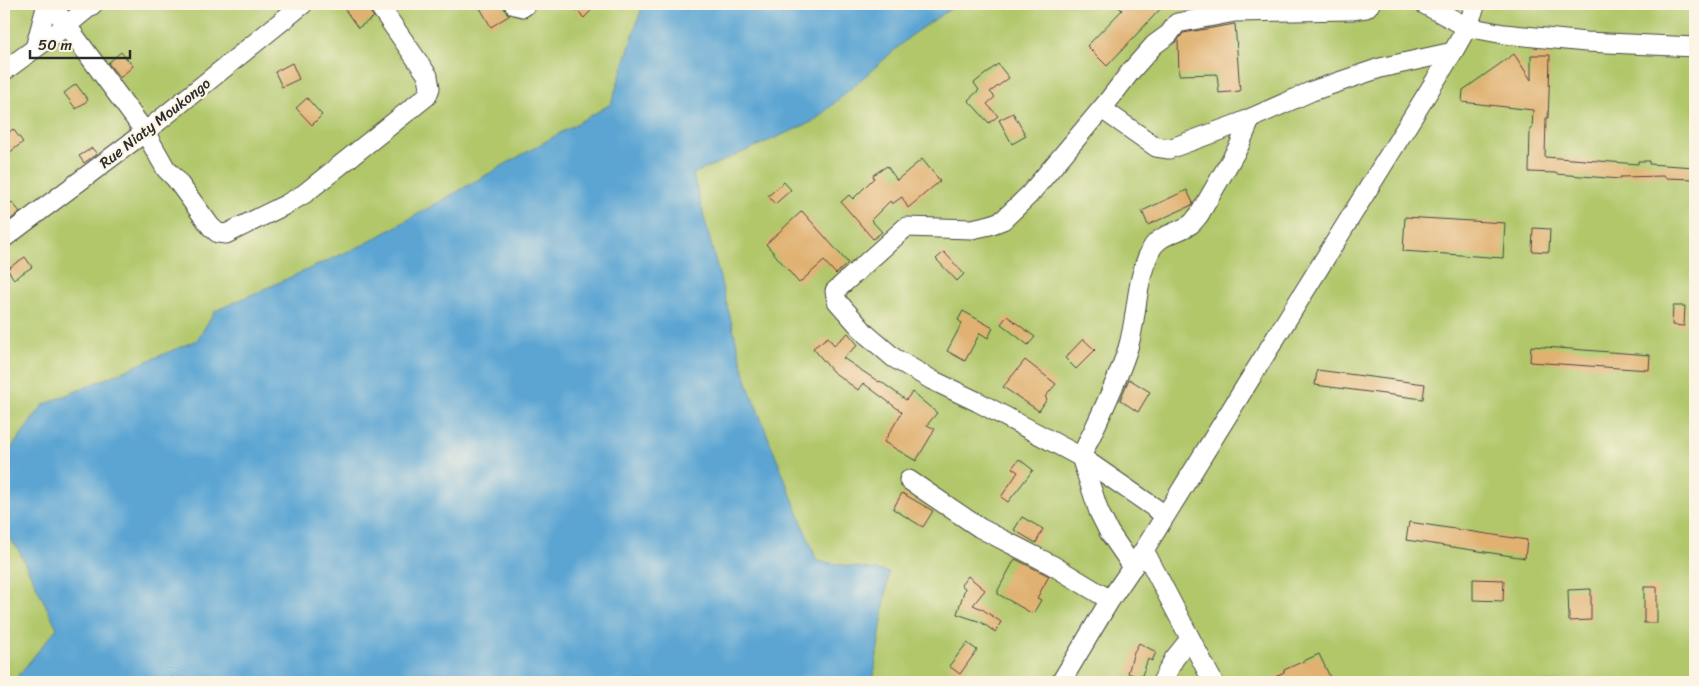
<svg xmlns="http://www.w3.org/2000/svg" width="1699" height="686" font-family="Sriracha,sans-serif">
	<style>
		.green { fill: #b1c76b; stroke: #6e794b }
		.water { fill: #5ca5d3; stroke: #44687f }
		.building { fill: #e0b171 }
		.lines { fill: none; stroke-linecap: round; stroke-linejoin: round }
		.minor-casing { stroke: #494742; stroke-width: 21 }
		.minor { stroke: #fff; stroke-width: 19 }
		.labels { text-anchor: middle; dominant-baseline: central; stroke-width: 4.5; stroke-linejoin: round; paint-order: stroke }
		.street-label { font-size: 15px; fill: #2b2b2b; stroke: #fcf5e5 }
	</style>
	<rect width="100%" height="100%" fill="#fcf5e5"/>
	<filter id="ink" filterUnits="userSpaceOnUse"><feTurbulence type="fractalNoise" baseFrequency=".02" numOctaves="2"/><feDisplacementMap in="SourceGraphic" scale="10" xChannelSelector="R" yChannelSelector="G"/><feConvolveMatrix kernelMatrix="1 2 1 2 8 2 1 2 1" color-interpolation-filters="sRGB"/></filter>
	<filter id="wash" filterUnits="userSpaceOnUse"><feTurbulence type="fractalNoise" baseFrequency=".0096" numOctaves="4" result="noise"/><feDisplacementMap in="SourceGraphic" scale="20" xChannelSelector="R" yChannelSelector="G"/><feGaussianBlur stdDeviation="1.12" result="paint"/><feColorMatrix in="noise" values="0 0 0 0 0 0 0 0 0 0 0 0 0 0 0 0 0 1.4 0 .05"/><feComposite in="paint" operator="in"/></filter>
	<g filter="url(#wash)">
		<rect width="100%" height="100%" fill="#f3e3c6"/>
		<rect class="green" x="4" y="4" width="1691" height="678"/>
		<polygon class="water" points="643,4 958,4 914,33 814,121 693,174 748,386 817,561 889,572 873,682 13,682 57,628 18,549 4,532 4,458 43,405 197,340 215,311 367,243 611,104"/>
		<g id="blocks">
			<g class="building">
				<polygon points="341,4 367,4 369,10 374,17 358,28"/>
				<polygon points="487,4 503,4 506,12 510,15 491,27 480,8"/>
				<polygon points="582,4 597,4 584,18 576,10"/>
				<polygon points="1115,4 1165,4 1107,66 1087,46 1122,10"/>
				<polygon points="1235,24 1240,91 1219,93 1217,74 1179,75 1178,40 1183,33"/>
				<polygon points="121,52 133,66 120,78 108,63"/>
				<polygon points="1514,54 1531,80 1531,55 1550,55 1549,94 1548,118 1546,118 1545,157 1638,164 1638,161 1649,161 1649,164 1695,167 1695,179 1665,178 1665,176 1620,177 1620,179 1556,174 1556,173 1529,172 1530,129 1532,129 1533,110 1462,102 1463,90"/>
				<polygon points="292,63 299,79 282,87 275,72"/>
				<polygon points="998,64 1009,78 990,92 995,97 987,104 998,116 989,123 968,100 979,90 974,83"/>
				<polygon points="76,84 88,100 76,109 64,93"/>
				<polygon points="307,98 322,115 312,125 296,108"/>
				<polygon points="1013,113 1026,136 1012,144 999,120"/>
				<polygon points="13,129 23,142 4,157 4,136"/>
				<polygon points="92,148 97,154 84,163 79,156"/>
				<polygon points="922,159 940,181 908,208 902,197 892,204 890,201 871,220 882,232 873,239 841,202 849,195 853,199 874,178 873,175 887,166 897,180"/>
				<polygon points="784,182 791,190 775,204 768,196"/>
				<polygon points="1187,190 1193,203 1192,205 1148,225 1142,211"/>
				<polygon points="12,202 20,212 10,220 4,213 4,210"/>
				<polygon points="802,211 848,263 836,274 824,261 799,283 766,244"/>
				<polygon points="1405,217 1505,223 1503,258 1403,251"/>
				<polygon points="1533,228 1550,229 1549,252 1532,251"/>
				<polygon points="944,252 964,274 957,281 936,259"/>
				<polygon points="25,257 32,267 14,279 7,269"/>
				<polygon points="1673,306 1685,306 1684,326 1672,325"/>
				<polygon points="963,311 993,328 988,338 980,333 965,361 947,351 962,323 958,320"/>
				<polygon points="1007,316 1035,337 1028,345 1001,324"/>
				<polygon points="848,333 858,345 843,358 879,382 880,381 906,400 912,392 937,413 927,425 935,429 916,461 884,442 902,412 863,383 858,390 832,371 813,348 828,337 834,345"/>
				<polygon points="1083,339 1095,350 1076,369 1065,358"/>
				<polygon points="1531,346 1650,355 1649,370 1530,362"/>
				<polygon points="1025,360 1056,384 1045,397 1047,399 1039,411 1003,387"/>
				<polygon points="1317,370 1425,384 1423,399 1315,385"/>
				<polygon points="1129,379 1150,392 1138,412 1120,400"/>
				<polygon points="1019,459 1033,470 1008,502 1001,497 1018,472 1012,468"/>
				<polygon points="902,493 933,511 923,527 893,509"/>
				<polygon points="1022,517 1043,529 1036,543 1014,530"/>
				<polygon points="1409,522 1527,540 1525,558 1406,540"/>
				<polygon points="1015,559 1049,576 1037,598 1041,600 1033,614 998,594 998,590"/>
				<polygon points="968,576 985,590 973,605 982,609 1001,622 995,632 981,622 957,614 965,588 961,585"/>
				<polygon points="1473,579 1504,580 1503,601 1473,600"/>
				<rect x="1644" y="587" width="13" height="36"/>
				<polygon points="1591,589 1591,620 1569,621 1568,590"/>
				<polygon points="967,643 977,650 960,674 949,666"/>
				<polygon points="1139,643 1156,652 1152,661 1148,659 1141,678 1128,673 1134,652"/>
				<polygon points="1319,654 1331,679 1325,682 1267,682 1284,672 1284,670"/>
			</g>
		</g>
	</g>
	<g filter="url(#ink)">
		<use href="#blocks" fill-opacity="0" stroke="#494742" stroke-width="1"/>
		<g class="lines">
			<g class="minor-casing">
				<g id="minor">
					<polyline points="51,4 145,132 166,169 175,178 211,227 218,233 226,234 285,205 304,194 427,96 430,88 428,76 378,4"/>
					<polyline points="514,4 515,5 523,7 527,4"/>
					<polyline points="1424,4 1467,27 1504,34 1586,42 1695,47"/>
					<polyline points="35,48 47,4"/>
					<polyline points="4,71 67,25 93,4"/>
					<polyline points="1102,109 1156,147 1169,149 1240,123 1312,91 1380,68 1453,52"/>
					<polyline points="4,238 145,132 303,4"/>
					<polyline points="909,480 980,528 1052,565 1110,600"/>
					<polyline points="1165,515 1081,457 978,402 932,380 894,358 866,334 837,301 835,291 906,227 972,229 990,225 1003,220 1029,195 1108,101 1131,71 1154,45 1169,34 1177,23 1235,12 1352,10 1366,8 1370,4"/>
					<polyline points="1144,550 1213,682"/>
					<path d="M1133,567L1109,532L1099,512L1081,457C1097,422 1116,386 1128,348C1138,315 1135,279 1152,248C1160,234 1179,233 1191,224C1194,222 1196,218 1199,215L1239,146L1251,118"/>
					<polyline points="1061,682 1110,600 1144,550 1453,52 1467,27 1476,4"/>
					<polyline points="1162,682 1174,659 1190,639"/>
				</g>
			</g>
			<use href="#minor" class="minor"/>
		</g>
	</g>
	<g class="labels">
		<g class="street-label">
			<text transform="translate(155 123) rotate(-38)">Rue Niaty Moukongo</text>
		</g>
	</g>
	<rect width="1699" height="686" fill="none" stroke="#fcf5e5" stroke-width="20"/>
	<path d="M30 50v8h100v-8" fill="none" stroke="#2b2b2b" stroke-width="2.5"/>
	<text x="38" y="50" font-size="15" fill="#2b2b2b" stroke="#fcf5e5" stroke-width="4" paint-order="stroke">50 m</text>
</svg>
